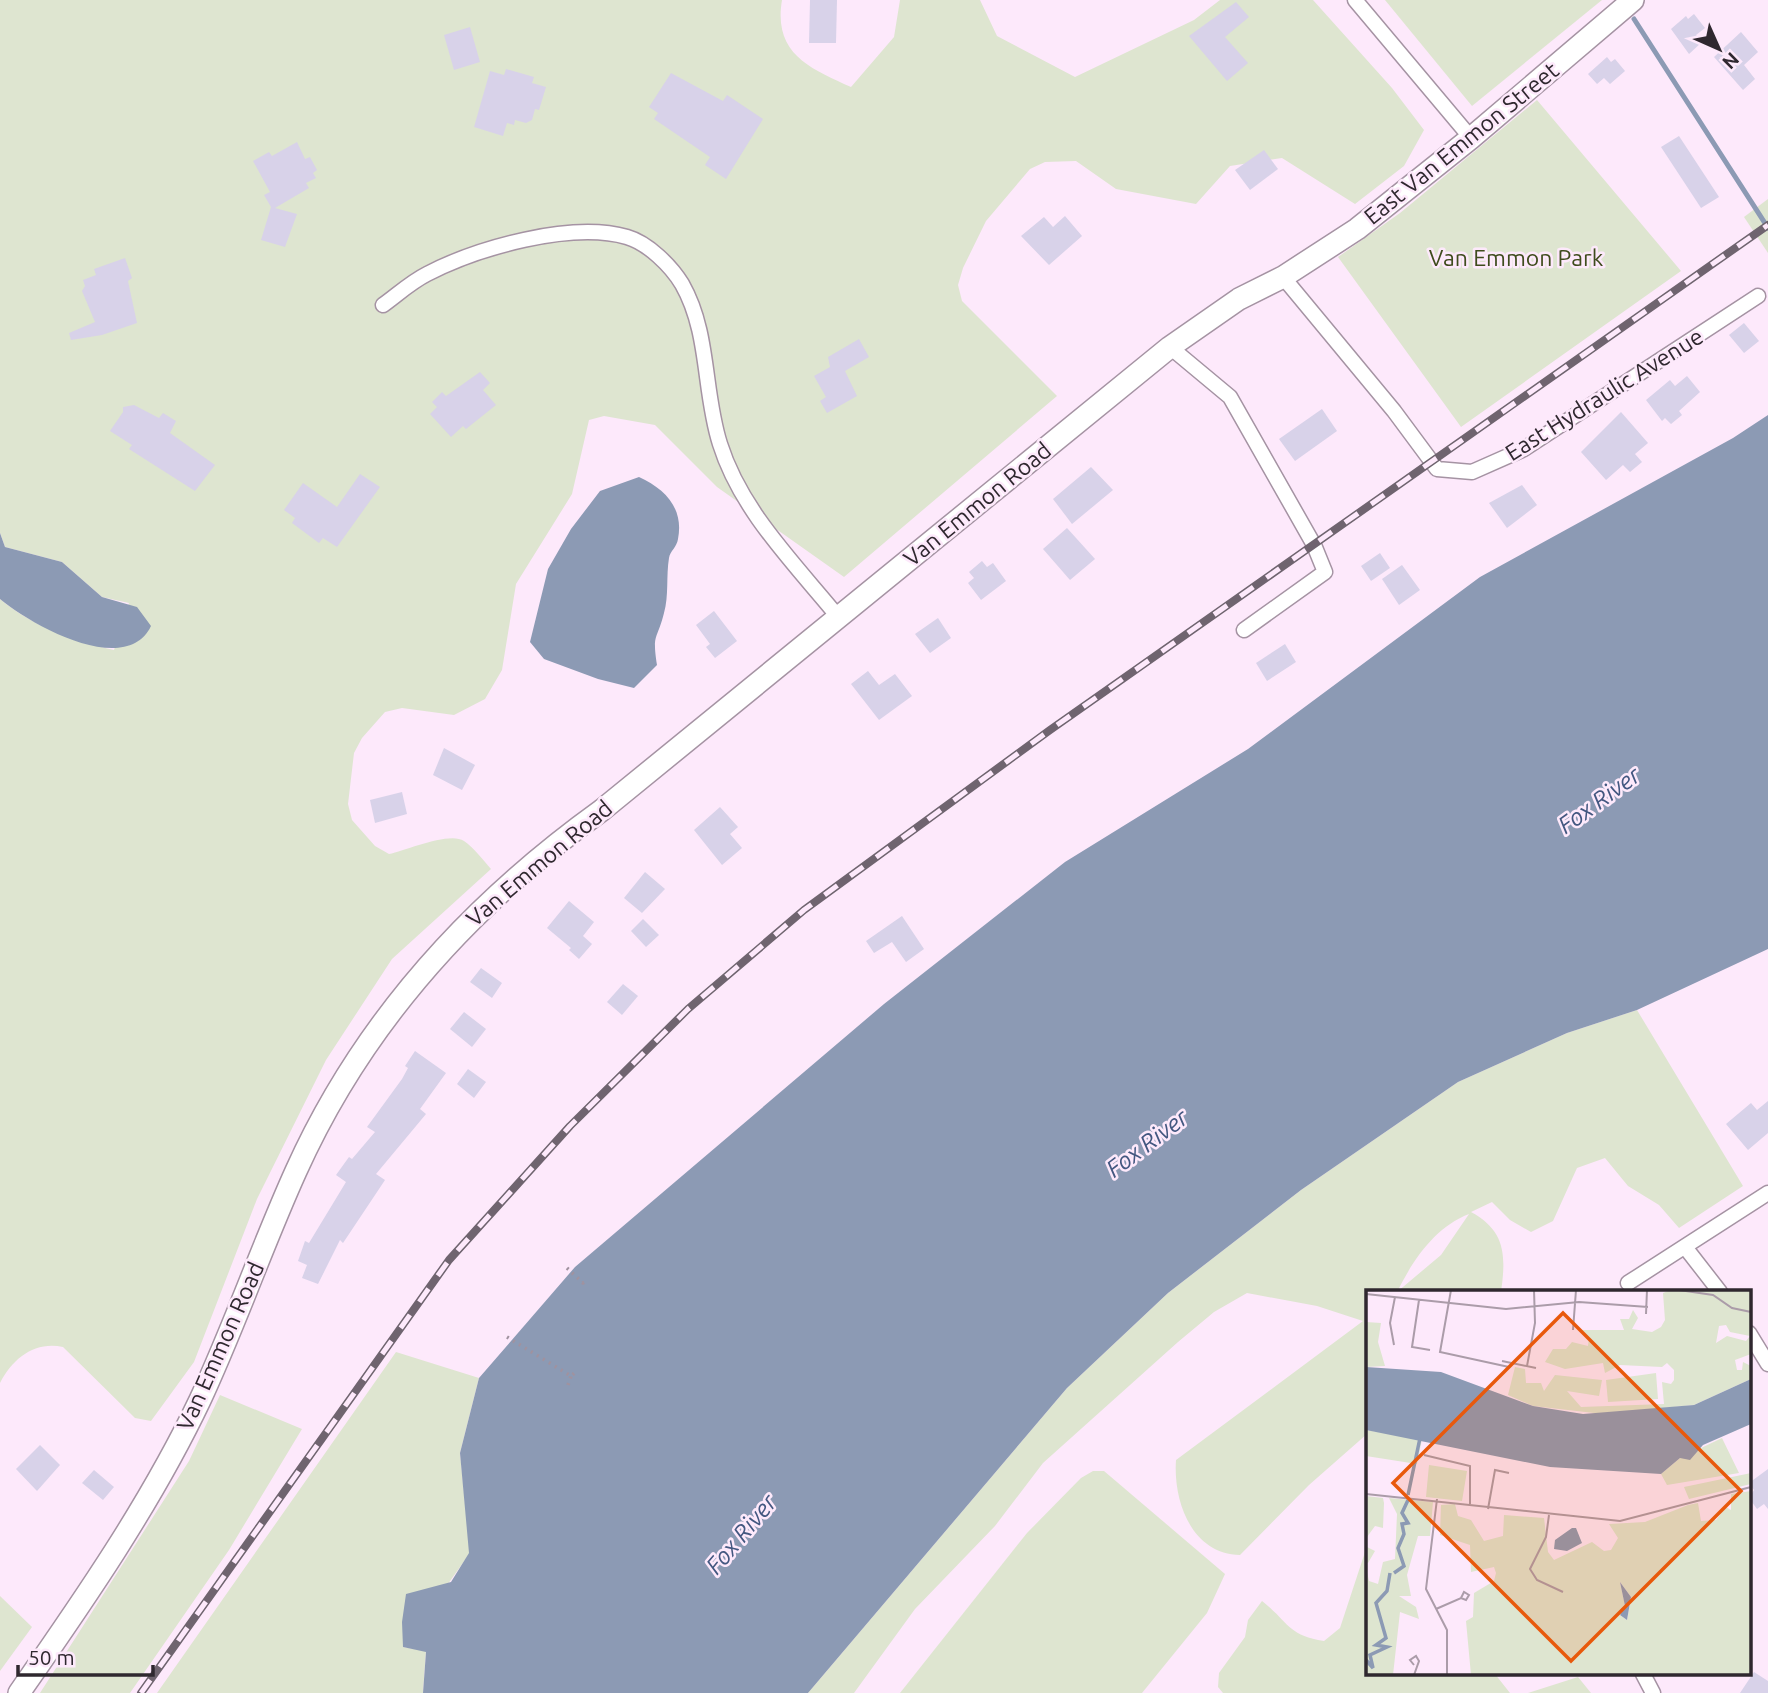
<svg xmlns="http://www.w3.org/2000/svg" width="1768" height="1693" font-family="Ubuntu,sans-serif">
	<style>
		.green { fill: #dee5d0; fill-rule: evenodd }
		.water { fill: #8c9ab4 }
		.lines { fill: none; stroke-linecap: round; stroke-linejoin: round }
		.stream { stroke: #8c9ab4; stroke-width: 5 }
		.building { fill: #d8d2e9 }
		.street-casing { stroke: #a593a3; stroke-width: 17 }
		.secondary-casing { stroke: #a593a3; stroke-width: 24 }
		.path { stroke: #a0929f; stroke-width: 3.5; stroke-dasharray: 2 5; stroke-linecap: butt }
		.street { stroke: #fff; stroke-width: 14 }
		.secondary { stroke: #fff; stroke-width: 21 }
		.rail-casing { stroke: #6f646f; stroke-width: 8 }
		.rail { stroke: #fde9fb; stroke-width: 5; stroke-dasharray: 16; stroke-linecap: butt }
		.labels { text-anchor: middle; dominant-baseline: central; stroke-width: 5; stroke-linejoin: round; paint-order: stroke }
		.street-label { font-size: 23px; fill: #2f282f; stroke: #fde9fb }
		.park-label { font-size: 23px; fill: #3f4c1d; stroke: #fde9fb }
		.water-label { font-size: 24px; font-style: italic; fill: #435780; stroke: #fde9fb }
		.inset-river { fill: none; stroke: #8c9ab4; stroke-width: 3.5 }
		.inset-road { fill: none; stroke: #ab9ca9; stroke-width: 2 }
		.view { fill: #e8590c; fill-opacity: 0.15; stroke: #e8590c; stroke-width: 3.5 }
		.inset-edge { fill: none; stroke: #2f282f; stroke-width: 3.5 }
	</style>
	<rect width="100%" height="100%" fill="#fde9fb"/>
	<g class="green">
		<path d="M0,0H782C773,54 810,68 851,87L894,37L900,0H980L997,36L1075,77L1194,20L1220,0H1313L1392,88L1424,130L1404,166L1355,204L1282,158L1230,166L1196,204L1116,189L1076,161L1045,162L1030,169L986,221L963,268L958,285L962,301L1057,396L844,577L717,487L655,425L604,416L589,420L572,494L516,584L502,670L485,699L454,715L402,708L385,712L362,738L354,753L348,804L352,820L375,846L389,854C407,850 450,831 464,841C474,848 483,860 491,869L392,959L326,1060L257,1199L194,1362L151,1421L135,1418L63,1347C35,1341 13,1358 0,1383V599C32,626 74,641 114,650L129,603L102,597L62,562L5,547L0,533Z"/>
		<polygon points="1385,0 1602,0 1472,106"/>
		<polygon points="1537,100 1681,271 1461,427 1338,257 1400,213"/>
		<polygon points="1768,199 1768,253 1744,217"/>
		<path d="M1637,1010L1743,1186L1679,1228L1659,1205L1628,1186L1605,1158L1577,1168L1553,1221L1531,1232L1510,1220L1492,1202L1471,1212C1506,1231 1506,1256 1501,1292H1367V1434L1309,1485L1240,1555C1192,1554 1173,1502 1176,1460L1363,1321L1317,1306L1247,1293L1214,1312L1178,1342L1043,1463L995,1526L915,1609L854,1693H808L1067,1388L1168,1293L1301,1190L1458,1082L1567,1033ZM1469,1214L1441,1255L1397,1292C1413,1260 1435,1227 1469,1214Z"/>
		<polygon points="396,1352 479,1378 460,1453 470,1553 403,1647 426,1651 423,1693 157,1693"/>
		<polygon points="220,1395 302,1429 229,1550 130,1693 40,1693 189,1461"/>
		<polygon points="1093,1471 1104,1471 1225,1574 1207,1613 1142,1693 900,1693 1027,1533 1081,1478"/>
		<path d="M1367,1546V1674H1495L1510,1693H1223L1218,1687L1219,1673L1245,1637L1248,1620L1262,1601C1289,1622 1287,1635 1324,1641L1340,1628Z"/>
		<polygon points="0,1596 32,1627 0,1671"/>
		<polygon points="1578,1677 1591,1693 1528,1693"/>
	</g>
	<g class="water">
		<polygon points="1768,415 1768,949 1637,1010 1567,1033 1458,1082 1301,1190 1168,1293 1067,1388 808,1693 423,1693 426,1652 403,1647 402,1622 406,1594 451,1582 469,1553 460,1453 479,1378 575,1267 884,1004 1065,862 1248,749 1480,577 1733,438"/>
		<path d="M639,477C665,489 684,508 678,539C677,547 670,551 669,558C666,576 669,596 664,613C657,641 652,633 657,665L634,688L598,679L544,659L530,642L548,569L571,529L600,491Z"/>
		<path d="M0,533L5,547L62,562L102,597L137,607L151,626C126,678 31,625 0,599Z"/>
	</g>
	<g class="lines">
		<polyline class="stream" points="1634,19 1768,228"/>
	</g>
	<g class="building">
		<polygon points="810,0 837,0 836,43 809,43"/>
		<polygon points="1236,2 1249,17 1225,37 1248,63 1227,81 1189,36"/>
		<polygon points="1694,14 1705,28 1696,35 1702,42 1689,54 1671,29 1686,16 1688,19"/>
		<polygon points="470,27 480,62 454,70 444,35"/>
		<polygon points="1741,32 1758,52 1744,65 1755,79 1743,90 1714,57"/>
		<polygon points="1607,57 1611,62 1615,59 1625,71 1610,84 1604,78 1597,84 1588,74"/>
		<polygon points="506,69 534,77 532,83 546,87 539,110 535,109 532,120 526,123 515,120 514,125 507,123 503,136 474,127 490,71 504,75"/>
		<polygon points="671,73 723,101 727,95 763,119 726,179 705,165 710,157 654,119 658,113 649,107"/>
		<polygon points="1679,136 1719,197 1701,208 1661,147"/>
		<polygon points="297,142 305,159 310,157 317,170 313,173 316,178 306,183 309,188 275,208 297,214 285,247 261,240 271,207 264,195 270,192 253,161 269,152 272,156"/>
		<polygon points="1264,150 1278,169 1250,190 1235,170"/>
		<polygon points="1065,216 1082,236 1049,265 1021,236 1044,217 1053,227"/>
		<polygon points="125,258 132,278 128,281 137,323 102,335 71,340 69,333 95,322 82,291 85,286 83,280 96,275 94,269"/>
		<polygon points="1744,323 1759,341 1744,353 1729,335"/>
		<polygon points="859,339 869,357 845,371 857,396 827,413 820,401 826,397 814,376 830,367 828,357"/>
		<polygon points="480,372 490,383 483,390 496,405 466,429 463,426 451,437 430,414 437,407 432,402 442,392 446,396"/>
		<polygon points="1687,376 1700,392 1679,411 1682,415 1671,424 1665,418 1662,421 1646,400 1670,380 1675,386"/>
		<polygon points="134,405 159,418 163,413 176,421 170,433 215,465 195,491 129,449 132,445 110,431 123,412 123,407"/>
		<polygon points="1322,409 1337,431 1295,461 1279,439"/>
		<polygon points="1621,412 1648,443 1635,454 1642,462 1630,472 1623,465 1606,480 1581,452"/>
		<polygon points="1091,467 1113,490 1072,524 1053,499"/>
		<polygon points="360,474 380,487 337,547 323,538 319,543 292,523 295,518 284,510 303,483 337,507"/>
		<polygon points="1522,485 1537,505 1507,528 1489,503"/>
		<polygon points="1067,528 1095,559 1070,580 1043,549"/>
		<polygon points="1380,553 1390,568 1371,581 1361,566"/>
		<polygon points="982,561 987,567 993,563 1006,581 981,600 968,583 974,578 969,572"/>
		<polygon points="1402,565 1420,590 1399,605 1382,579"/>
		<polygon points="714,611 737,641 715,658 706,647 710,644 696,625"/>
		<polygon points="938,618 951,638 930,653 915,634"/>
		<polygon points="1285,644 1296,662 1267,681 1256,663"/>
		<polygon points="868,671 879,685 895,674 912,696 879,720 851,684"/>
		<polygon points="444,748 475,765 462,790 433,775"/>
		<polygon points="402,792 407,814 375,823 370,800"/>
		<polygon points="720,807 738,827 730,834 742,848 722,865 694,830"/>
		<polygon points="645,872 665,889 642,913 624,898"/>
		<polygon points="569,901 594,922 583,936 592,944 579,959 569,950 571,948 547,928"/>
		<polygon points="902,916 924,949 906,962 892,942 874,953 866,941"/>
		<polygon points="643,919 659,935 646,947 631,931"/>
		<polygon points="481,968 502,983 492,998 470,982"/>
		<polygon points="623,984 638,996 622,1015 607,1002"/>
		<polygon points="464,1012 486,1029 472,1047 450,1029"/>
		<polygon points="415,1051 446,1073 420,1109 426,1114 376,1174 385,1180 343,1243 340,1240 318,1284 302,1278 307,1265 298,1261 305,1241 309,1243 346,1182 336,1175 349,1157 352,1159 375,1132 367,1127 402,1079 408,1068 405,1066"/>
		<polygon points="468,1069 486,1082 474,1098 457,1084"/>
		<polygon points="1768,1101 1768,1133 1748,1150 1726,1124 1751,1103 1757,1110"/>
		<polygon points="40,1445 60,1465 37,1491 16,1469"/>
		<polygon points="1768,1469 1768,1509 1764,1504 1757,1509 1749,1498 1754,1490 1749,1483"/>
		<polygon points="94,1470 114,1487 103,1500 82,1483"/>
		<polygon points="1754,1672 1768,1681 1768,1693 1740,1693"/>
	</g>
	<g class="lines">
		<g class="street-casing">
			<g id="street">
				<polyline points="1355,0 1471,138"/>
				<polyline points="1283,277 1394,411 1437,469 1472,472 1524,449 1758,296"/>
				<path d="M383,305C397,295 411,282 427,274C477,248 571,221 627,237C648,243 671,266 682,284C710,333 703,391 720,444C741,511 795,564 839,618"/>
				<polyline points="1170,347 1230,397 1314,545 1325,572 1244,630"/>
				<polyline points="1685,1247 1720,1292"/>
				<polyline points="1628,1283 1768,1193"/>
				<polyline points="1749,1333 1768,1364"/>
				<polyline points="1643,1674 1653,1693"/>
			</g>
		</g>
		<g class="secondary-casing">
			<path id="secondary" d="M19,1693C84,1600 151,1503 200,1400C235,1325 262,1246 296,1171C363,1022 470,905 602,810L1170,347L1239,299L1283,277L1357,229L1471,138L1633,0"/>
		</g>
		<g class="path">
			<polyline points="567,1268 583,1283 587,1279"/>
			<polyline points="507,1337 571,1376 577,1371"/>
			<polyline points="568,1385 571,1376"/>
		</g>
		<use href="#street" class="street"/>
		<use href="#secondary" class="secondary"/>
		<g class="rail-casing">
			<polyline id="rail" points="141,1693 449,1260 570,1126 688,1009 804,910 1050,730 1768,225"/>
		</g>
		<use href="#rail" class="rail"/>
	</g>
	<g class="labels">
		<g class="street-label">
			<text transform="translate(1461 143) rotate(-39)">East Van Emmon Street</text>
			<text transform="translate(1604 394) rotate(-32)">East Hydraulic Avenue</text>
			<text transform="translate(977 504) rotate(-39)">Van Emmon Road</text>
			<text transform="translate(539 863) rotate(-40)">Van Emmon Road</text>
			<text transform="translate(220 1346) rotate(-66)">Van Emmon Road</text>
		</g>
		<g class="park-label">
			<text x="1516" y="257">Van Emmon Park</text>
		</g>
		<g class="water-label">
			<text transform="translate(1599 800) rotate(-36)">Fox River</text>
			<text transform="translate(1147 1143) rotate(-37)">Fox River</text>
			<text transform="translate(741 1534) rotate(-50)">Fox River</text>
		</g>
	</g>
	<g transform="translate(1366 1290)">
		<rect width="385" height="385" fill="#fde9fb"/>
		<path d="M305,0H385V64L369,70L371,80H376L377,72L385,76V89L328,115L237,124L167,116L142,105L149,77L159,79L160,93H175L178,101L189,85L236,90L233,106L201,101L215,117L298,114L296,92L305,94L308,90V80L301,73L296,77L254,75L239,83L237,73L199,79L179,72L187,59H200L206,52L222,56L223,48L215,40H258L254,29H263L267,20L272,28L266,39L286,42L295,37L299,30L297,3ZM360,35L364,42L384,46L380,51L361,46L350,53L353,36ZM0,32L15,33L12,52L19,76L0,77ZM290,83L292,109L242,112L240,90ZM0,140L56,149L51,174L0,166ZM356,148L373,183L301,195L295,184L314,168ZM63,175L101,181L96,211L60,207ZM385,183V194L323,209L318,197ZM385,201V385H105L100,331L107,327L108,303L128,291L130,283L128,277L105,282L104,255L74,245L75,215L89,214L92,226L105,230L118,251L137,246L138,225L178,228L182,262L188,270L226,252L238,261L245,260L252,248L243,234L279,232L322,215L332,213L335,231L350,230L360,217L365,220V204ZM254,292L265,307L261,330L254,325L259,316ZM0,206L17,208L18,213L17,238L9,236L1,247V257L9,261L2,273L0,272ZM23,208L67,212L64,246H52L41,285L45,306H33L50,317L53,329L34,322L27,385H0V278L3,291L12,294L17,272L29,269L31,224Z" fill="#dee5d0" fill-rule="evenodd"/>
		<path d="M0,77L75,82L167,116L217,124L328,115L385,89V134L337,155L324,170L314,168L295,184L184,177L0,140ZM206,238H210L216,253L201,261L188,259L189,250ZM254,292L265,307L261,330L254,325L259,316Z" fill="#8c9ab4"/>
		<path class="inset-river" d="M42,205L54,148M28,283L38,276L32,258L38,244L36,234L42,233L36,223L42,210M0,370L7,378L4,365L21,357L10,355L20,348L10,313L21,301L24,283"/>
		<path class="inset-road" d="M85,0L74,62L143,77M313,0L347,5L366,18L385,22M0,4L140,19L213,12L282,17M53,10L46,57L64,60M280,24L281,0M207,40L210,0M28,55L24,33L29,7M136,71L170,78M161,76L169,33L168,0M58,165L104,176V214M0,204L254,231L385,197M71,209L60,299L81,340V385M122,219L129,180L143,183M183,225L180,247L164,279L171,290L197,302M70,319L95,308L100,310L103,305L98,302L95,308M48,385L53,371L50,366L44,370L48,375"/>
		<path class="view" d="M197,23L375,201L205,371L27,193Z"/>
		<rect width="385" height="385" class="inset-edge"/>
	</g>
	<g transform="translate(1719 49) rotate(135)" stroke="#fde9fb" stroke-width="5" paint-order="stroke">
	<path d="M0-5L12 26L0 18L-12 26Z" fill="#2f282f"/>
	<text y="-10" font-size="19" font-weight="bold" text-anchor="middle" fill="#2f282f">N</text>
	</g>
	<path d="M18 1665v10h135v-10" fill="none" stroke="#2f282f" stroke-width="3.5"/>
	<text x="28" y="1665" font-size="21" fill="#2f282f" stroke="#fde9fb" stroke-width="5" paint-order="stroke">50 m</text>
</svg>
